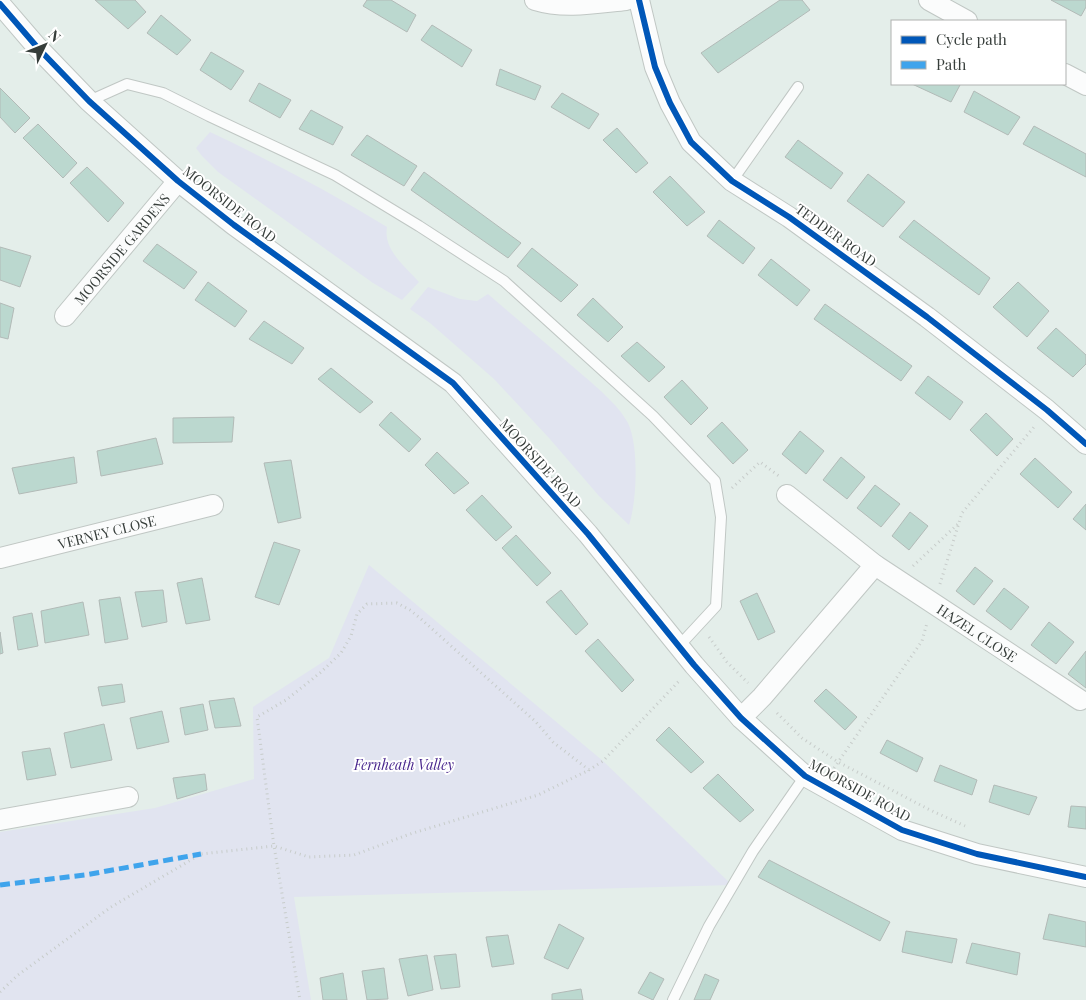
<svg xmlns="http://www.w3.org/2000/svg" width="1086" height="1000" font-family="'Playfair Display',serif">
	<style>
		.green { fill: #e1e4f0 }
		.building { fill: #bbd8cf; stroke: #b2bab7 }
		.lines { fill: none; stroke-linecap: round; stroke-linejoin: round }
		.lane-casing { stroke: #c0c7c4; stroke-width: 12 }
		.street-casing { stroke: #c0c7c4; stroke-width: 22 }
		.path { stroke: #c7ccca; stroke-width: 3; stroke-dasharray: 1 4; stroke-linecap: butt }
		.lane { stroke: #fbfcfc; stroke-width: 10 }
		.street { stroke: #fbfcfc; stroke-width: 20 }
		.quiet { stroke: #3fa4ec; stroke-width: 5; stroke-dasharray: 10 5; stroke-linecap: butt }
		.cycleway-casing { stroke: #fff; stroke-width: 9 }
		.cycleway { stroke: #0057b8; stroke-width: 6 }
		.labels { text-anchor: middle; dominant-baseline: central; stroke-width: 4; stroke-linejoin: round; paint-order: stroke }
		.street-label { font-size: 14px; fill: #363d3a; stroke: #fff }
		.park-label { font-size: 14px; font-style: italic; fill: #4a288e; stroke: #fff }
	</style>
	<rect width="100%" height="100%" fill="#e4eeea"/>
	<g class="green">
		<path d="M210,132C271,161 330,192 387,227C383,250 405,266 419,282L402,300L373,283L218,172L202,156L196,148Z"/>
		<path d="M428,287L460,299L477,301L488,294C518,320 548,345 578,371C594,385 618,404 628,423C639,446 637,501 629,525L599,496L549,438L494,379L430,323L410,309Z"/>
		<polygon points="369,565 603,761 732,885 294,897 311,1000 0,1000 0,832 155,808 254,779 253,707 329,658"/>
	</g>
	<g class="building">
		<polygon points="95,0 135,0 146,12 128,29"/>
		<polygon points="367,0 391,0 416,15 407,32 363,6"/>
		<polygon points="780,0 802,0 810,10 718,73 701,53"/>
		<polygon points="1051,0 1086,0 1086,7 1081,16"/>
		<polygon points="161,15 191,40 177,55 147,33"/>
		<polygon points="432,25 472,50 462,67 421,40"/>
		<polygon points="211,52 244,71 231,90 200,70"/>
		<polygon points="500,69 541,86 535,100 496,85"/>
		<polygon points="259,83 291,100 280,118 249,101"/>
		<polygon points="912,84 958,84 960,85 951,102"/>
		<polygon points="0,88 30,118 15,133 0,117"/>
		<polygon points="974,91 1020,117 1008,135 964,112"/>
		<polygon points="562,93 599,114 589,129 551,107"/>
		<polygon points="311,110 343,127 333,145 299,129"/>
		<polygon points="38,124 77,163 63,178 23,138"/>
		<polygon points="1034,126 1086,154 1086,177 1023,144"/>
		<polygon points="617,128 648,163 636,173 603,140"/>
		<polygon points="367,135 417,166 404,186 351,155"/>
		<polygon points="798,140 843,173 831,189 785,157"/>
		<polygon points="87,167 124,203 108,222 70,183"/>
		<polygon points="424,172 521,243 508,258 411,190"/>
		<polygon points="868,174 905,202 883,227 847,201"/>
		<polygon points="670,176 705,212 687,226 653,192"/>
		<polygon points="719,220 755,248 743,264 707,236"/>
		<polygon points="914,220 990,278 979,295 899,237"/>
		<polygon points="157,244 197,272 184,289 143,261"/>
		<polygon points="0,247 31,256 20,287 0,280"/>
		<polygon points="532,248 578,285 561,302 517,266"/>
		<polygon points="771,259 810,290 797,306 758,275"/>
		<polygon points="208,282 247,311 235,327 195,300"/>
		<polygon points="1018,282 1049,311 1027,337 993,307"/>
		<polygon points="593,298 623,327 608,342 577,315"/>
		<polygon points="0,303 14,308 8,339 0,337"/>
		<polygon points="825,304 912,366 901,381 814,319"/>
		<polygon points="264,321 304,348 292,364 249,339"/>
		<polygon points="1056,328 1086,355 1086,364 1073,377 1037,348"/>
		<polygon points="637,342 665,367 649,382 621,356"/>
		<polygon points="331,368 373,402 360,413 318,379"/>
		<polygon points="928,376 963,402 950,420 915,393"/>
		<polygon points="682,380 708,408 691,425 664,397"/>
		<polygon points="391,412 421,439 409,452 379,425"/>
		<polygon points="986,413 1013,439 997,456 970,430"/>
		<polygon points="234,417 232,442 173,443 173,418"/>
		<polygon points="722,422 748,450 733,464 707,436"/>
		<polygon points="800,431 824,451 806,474 782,454"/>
		<polygon points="156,438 163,464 101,476 97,451"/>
		<polygon points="437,452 469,483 454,494 425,465"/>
		<polygon points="74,457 77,483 19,494 12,468"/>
		<polygon points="841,457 865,477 847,499 823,480"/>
		<polygon points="1035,458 1072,492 1058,508 1020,474"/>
		<polygon points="291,460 301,518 278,523 264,463"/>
		<polygon points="875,485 900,504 881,527 857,508"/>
		<polygon points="482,495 512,527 496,541 466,510"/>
		<polygon points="1086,504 1086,530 1073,519"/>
		<polygon points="910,512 928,526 909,550 892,536"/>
		<polygon points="516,535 551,573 537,586 502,548"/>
		<polygon points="274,542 300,550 279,605 255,597"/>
		<polygon points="975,567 993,581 974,605 956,591"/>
		<polygon points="202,578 210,620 186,624 177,583"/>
		<polygon points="1004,588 1029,607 1011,630 986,611"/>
		<polygon points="163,590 167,622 142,627 135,592"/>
		<polygon points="561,590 588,624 576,635 546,602"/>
		<polygon points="757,593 775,632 758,640 740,601"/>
		<polygon points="120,597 128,639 105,643 99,600"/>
		<polygon points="83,602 89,635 45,643 41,611"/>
		<polygon points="32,613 38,646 18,650 13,617"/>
		<polygon points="1049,622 1074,642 1056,664 1031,645"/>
		<polygon points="0,632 3,653 0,654"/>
		<polygon points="598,639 634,680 622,692 585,651"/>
		<polygon points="1086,651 1086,688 1068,674"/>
		<polygon points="122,684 125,702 102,706 98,687"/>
		<polygon points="826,689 857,717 845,730 814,701"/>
		<polygon points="234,698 241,726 215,728 209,701"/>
		<polygon points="203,704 208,730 185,735 180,708"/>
		<polygon points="162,711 169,742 137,749 130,718"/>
		<polygon points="104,724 112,760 71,768 64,733"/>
		<polygon points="669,727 704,762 691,773 656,740"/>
		<polygon points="887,740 923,758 917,772 880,753"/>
		<polygon points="50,748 56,775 27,780 22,752"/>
		<polygon points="940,765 977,780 972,795 934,781"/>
		<polygon points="205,774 207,790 177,799 173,778"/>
		<polygon points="718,774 754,810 740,822 703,788"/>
		<polygon points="994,785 1037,797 1029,815 989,802"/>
		<polygon points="1071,806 1086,807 1086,829 1068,827"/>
		<polygon points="769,860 890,922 880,941 758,877"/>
		<polygon points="1049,914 1086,922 1086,947 1043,939"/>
		<polygon points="559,924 584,938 568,969 544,958"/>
		<polygon points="906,931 957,939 952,963 902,952"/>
		<polygon points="508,935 514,964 492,967 486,937"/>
		<polygon points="972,943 1020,953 1017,975 966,963"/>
		<polygon points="456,954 460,987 441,989 434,956"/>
		<polygon points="427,955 433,990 408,996 399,959"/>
		<polygon points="384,968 388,999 367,1000 362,971"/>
		<polygon points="650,972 664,979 653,1000 638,993"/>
		<polygon points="343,973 347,1000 323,1000 320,978"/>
		<polygon points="705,974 719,980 710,1000 694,1000"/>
		<polygon points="581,989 583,1000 552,1000 552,994"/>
	</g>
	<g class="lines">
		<g class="lane-casing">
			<g id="lane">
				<polyline points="89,101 127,84 163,93 209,116 335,175 419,226 504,281 653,416 715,481 721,517 716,606 679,646"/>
				<polyline points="732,181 798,87"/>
				<polyline points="673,1000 709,926 753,851 805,776"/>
			</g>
		</g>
		<g class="street-casing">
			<g id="street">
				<path d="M535,0C564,9 596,3 626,0"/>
				<polyline points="639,0 655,67 670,103 691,142 732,181 789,217 927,317 1047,410 1086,444"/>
				<polyline points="929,0 967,21"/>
				<polyline points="0,4 37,47 89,101 178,181 234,225 453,383 588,534 694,665 741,718 805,776 902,830 977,854 1086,877"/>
				<polyline points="1065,74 1086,85"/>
				<path id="s1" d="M65,316L178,181"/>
				<polyline points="787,495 875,565"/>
				<path id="s2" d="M0,558L213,505"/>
				<path id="s3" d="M741,718L762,697L875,565L1080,700"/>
				<polyline points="0,820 128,797"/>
			</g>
		</g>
		<g class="path">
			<polyline points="732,488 760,462 780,477"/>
			<polyline points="913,566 960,522"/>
			<polyline points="940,584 962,513 1034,427"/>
			<polyline points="709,637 727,662 748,683"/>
			<polyline points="777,713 802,738 838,762 930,810 965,826"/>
			<polyline points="834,768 922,641 927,623"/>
			<polyline points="589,770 553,742 536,722 421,619 410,610 397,603 367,604 357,614 351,636 341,653 320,673 286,700 257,717 274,846 309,857 354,855 410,834 538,795 589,770 603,761 680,680"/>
			<polyline points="0,992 18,975 111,907 201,854 274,846 300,1000"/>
		</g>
		<use href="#lane" class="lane"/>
		<use href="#street" class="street"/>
		<polyline class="quiet" points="0,885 85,875 201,854"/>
		<g class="cycleway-casing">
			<g id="cycleway">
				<polyline points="639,0 655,67 670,103 691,142 732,181 789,217 927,317 1047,410 1086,444"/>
				<polyline points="0,4 37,47 89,101 178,181 234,225 453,383 588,534 694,665 741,718 805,776 902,830 977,854 1086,877"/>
			</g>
		</g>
		<use href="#cycleway" class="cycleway"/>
	</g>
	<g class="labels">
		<g class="street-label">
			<text transform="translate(230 204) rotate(38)">MOORSIDE ROAD</text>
			<text transform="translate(836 235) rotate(36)">TEDDER ROAD</text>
			<text stroke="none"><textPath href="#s1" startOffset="88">MOORSIDE GARDENS</textPath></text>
			<text transform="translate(541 463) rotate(48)">MOORSIDE ROAD</text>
			<text stroke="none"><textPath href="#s2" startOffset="110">VERNEY CLOSE</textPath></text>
			<text stroke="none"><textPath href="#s3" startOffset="326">HAZEL CLOSE</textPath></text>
			<text transform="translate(860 790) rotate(29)">MOORSIDE ROAD</text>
		</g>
		<g class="park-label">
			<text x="404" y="764">Fernheath Valley</text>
		</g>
	</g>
	<rect x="891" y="20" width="175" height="65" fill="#ffffff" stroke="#afb1b0"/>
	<rect x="901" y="36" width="25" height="8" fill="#0057b8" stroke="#afb1b0"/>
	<text x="936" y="45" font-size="15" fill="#363d3a">Cycle path</text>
	<rect x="901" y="61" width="25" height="8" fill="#3fa4ec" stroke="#afb1b0"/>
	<text x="936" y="70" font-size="15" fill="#363d3a">Path</text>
	<g transform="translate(45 45) rotate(47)" stroke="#ffffff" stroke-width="4" paint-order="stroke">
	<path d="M0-4L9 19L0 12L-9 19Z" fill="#363d3a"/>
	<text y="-8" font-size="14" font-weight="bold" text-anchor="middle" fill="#363d3a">N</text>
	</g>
</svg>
